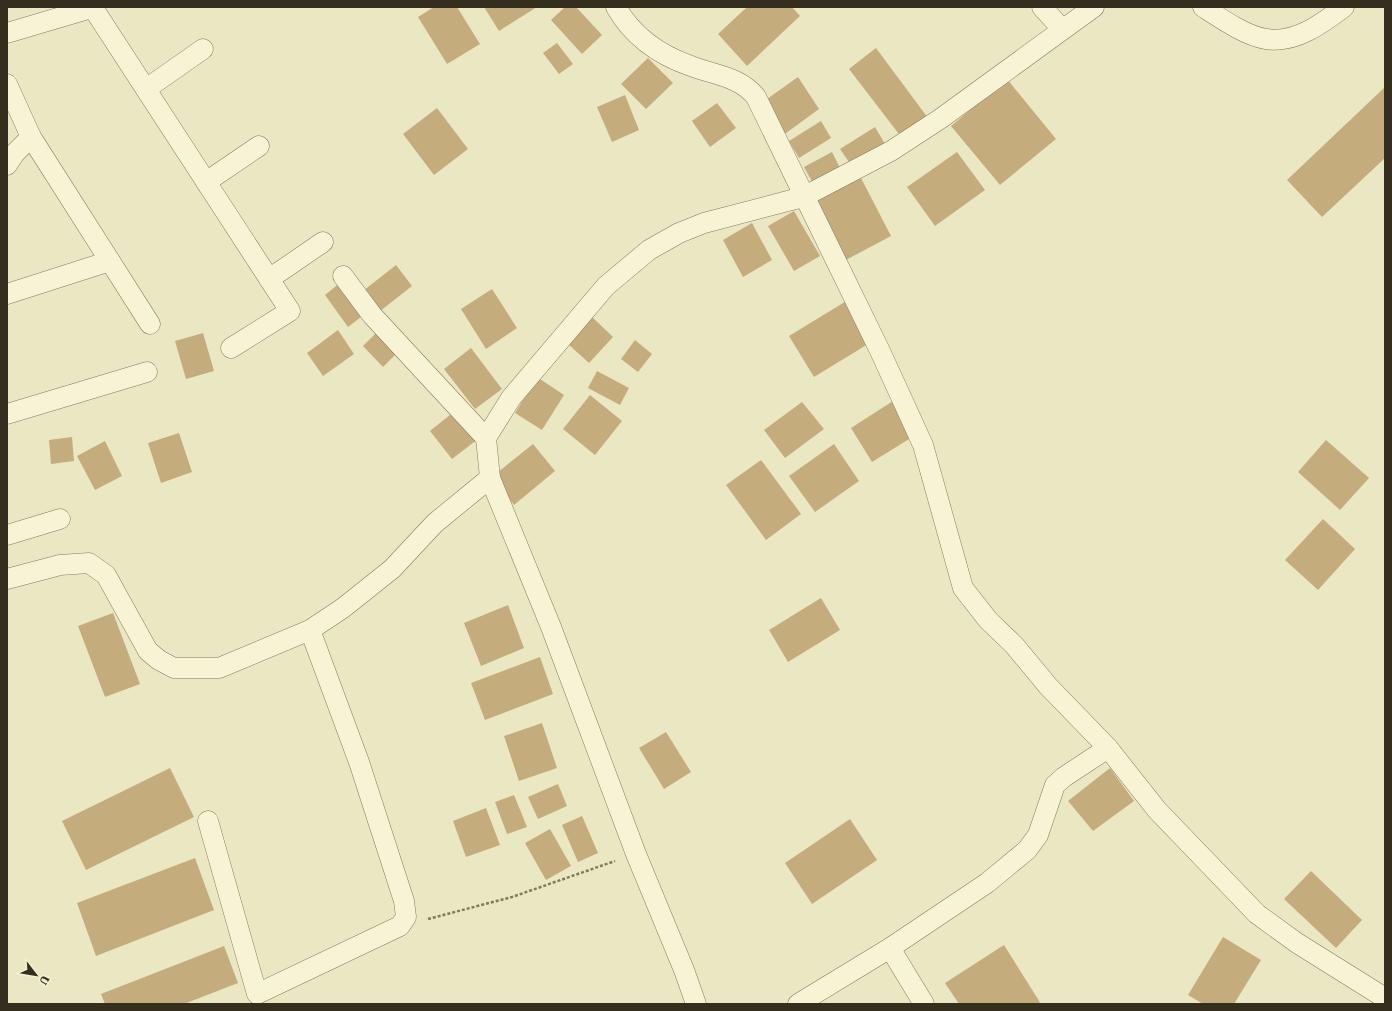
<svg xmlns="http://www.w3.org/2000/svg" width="1392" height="1011" font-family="'Roboto Serif',serif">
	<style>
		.building { fill: #c5ac7c }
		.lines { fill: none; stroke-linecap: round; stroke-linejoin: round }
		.street-casing { stroke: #837a5b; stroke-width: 21 }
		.path { stroke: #837a5b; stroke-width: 2.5; stroke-dasharray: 3 2; stroke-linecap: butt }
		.street { stroke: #f6f4d5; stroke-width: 20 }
	</style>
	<rect width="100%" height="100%" fill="#eae8c3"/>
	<g class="building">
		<polygon points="434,7 457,7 480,44 447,64 418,17"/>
		<polygon points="484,7 537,7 499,31"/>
		<polygon points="565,7 576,7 602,35 582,54 551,20"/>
		<polygon points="747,7 792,7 800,16 747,66 718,34"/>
		<polygon points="557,43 573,64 559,74 543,53"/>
		<polygon points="876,48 928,118 902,138 849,69"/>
		<polygon points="648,58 673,83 646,109 621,84"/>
		<polygon points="798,77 819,109 782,136 760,104"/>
		<polygon points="1007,79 1056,139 1000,185 951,126"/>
		<polygon points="1385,87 1385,158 1322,217 1287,180"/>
		<polygon points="625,95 639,130 612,142 597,107"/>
		<polygon points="717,103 736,128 710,147 692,121"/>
		<polygon points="437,108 468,149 434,175 403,134"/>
		<polygon points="821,121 831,138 799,158 789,141"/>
		<polygon points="875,127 885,144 851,165 840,149"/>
		<polygon points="832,152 841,170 814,185 804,167"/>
		<polygon points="957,152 985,190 935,226 907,187"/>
		<polygon points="861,178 891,236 844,261 813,202"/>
		<polygon points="794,211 820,256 794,271 768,226"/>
		<polygon points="752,223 772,260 743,277 723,240"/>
		<polygon points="396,265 412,286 379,312 363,291"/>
		<polygon points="341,282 365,314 348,327 325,295"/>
		<polygon points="492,289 517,328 486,349 461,309"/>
		<polygon points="848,300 873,341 814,377 789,336"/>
		<polygon points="592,317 613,337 589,363 568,344"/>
		<polygon points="381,328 401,349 383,367 363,346"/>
		<polygon points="338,330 354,354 323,376 307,353"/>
		<polygon points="203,333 214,371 186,379 175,341"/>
		<polygon points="635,340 652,354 638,372 621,359"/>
		<polygon points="471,348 502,389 475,409 444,369"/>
		<polygon points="597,371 629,388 620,405 588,388"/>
		<polygon points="537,377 564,395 542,430 515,413"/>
		<polygon points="590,395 622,421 595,455 563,429"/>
		<polygon points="893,401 914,436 872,462 851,428"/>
		<polygon points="802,402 824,429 785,458 764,430"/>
		<polygon points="456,410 478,439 452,459 430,431"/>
		<polygon points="179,433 192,472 161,483 148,443"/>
		<polygon points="72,437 74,461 51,464 49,440"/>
		<polygon points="1326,440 1369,478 1340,510 1298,472"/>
		<polygon points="105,441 122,476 95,490 77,456"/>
		<polygon points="533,444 555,471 514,505 492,477"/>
		<polygon points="834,444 859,481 815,512 789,476"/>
		<polygon points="761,460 801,514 766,540 726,485"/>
		<polygon points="1323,519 1355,549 1318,590 1285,560"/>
		<polygon points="821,598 840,630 788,662 769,630"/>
		<polygon points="508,605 524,648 481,666 464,623"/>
		<polygon points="113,613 140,684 105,697 78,626"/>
		<polygon points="540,657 553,694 485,720 471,683"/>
		<polygon points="542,723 557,768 519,781 504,736"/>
		<polygon points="666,732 691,772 664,789 639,748"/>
		<polygon points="170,768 194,817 86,870 62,821"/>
		<polygon points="1110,768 1134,801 1093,831 1068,801"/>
		<polygon points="558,784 567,806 538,819 528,797"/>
		<polygon points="514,795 527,827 507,834 495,802"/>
		<polygon points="486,808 500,845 466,857 453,821"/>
		<polygon points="582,816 598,853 578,862 562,825"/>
		<polygon points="850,819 877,860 812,904 785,863"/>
		<polygon points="550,829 571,866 546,880 525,843"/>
		<polygon points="195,858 214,910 96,956 77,903"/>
		<polygon points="1311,871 1362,920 1336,948 1284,899"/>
		<polygon points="1223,937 1261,960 1234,1004 1203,1004 1188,995"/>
		<polygon points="1004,945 1041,1004 959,1004 945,983"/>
		<polygon points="224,946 238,983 184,1004 105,1004 101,994"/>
	</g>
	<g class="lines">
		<g class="street-casing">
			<g id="street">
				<path d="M616,7C633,37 659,55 691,66C714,75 739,76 756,97L880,351L923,445L963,588L988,620L1014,645L1048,686L1108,748L1157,810L1257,914L1297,943L1385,998"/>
				<polyline points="1042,7 1062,29"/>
				<path d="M1203,7C1220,18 1246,36 1266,39C1295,44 1323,23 1344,7"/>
				<polyline points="93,8 290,311 231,348"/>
				<polyline points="7,33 95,7"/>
				<polyline points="7,84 31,137 15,153 7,165"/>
				<polyline points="146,89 203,49"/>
				<polyline points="31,137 150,324"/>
				<polyline points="206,182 259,146"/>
				<polyline points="343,276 372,315 486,438"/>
				<polyline points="269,279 323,242"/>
				<polyline points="7,294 110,261"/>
				<polyline points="7,414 147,372"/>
				<polyline points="7,535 60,519"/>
				<polyline points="7,579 60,565 89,563 106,575 148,651 159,660 174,668 219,668 310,630 343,608 392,569 435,523 490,478"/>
				<polyline points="208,821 257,994 400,926 406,917 404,901 359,762 310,630"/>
				<polyline points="890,948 924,1004"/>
				<polyline points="696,1004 684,970 636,854 551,627 490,478 486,438 511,398 606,286 649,250 679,233 704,223 803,197 891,151 940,119 1094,7"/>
				<polyline points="798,1004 890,948 987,883 1027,850 1038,835 1055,785 1064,777 1108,748"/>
			</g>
		</g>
		<polyline class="path" points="428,919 512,897 615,861"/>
		<use href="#street" class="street"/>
	</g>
	<rect width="1392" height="1011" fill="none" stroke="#342e1e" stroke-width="16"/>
	<g transform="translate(36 975) rotate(121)" stroke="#f2f1d2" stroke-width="3" paint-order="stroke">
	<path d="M0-3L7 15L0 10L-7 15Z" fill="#342e1e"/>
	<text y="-6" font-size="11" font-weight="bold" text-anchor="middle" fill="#342e1e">U</text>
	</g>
</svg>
